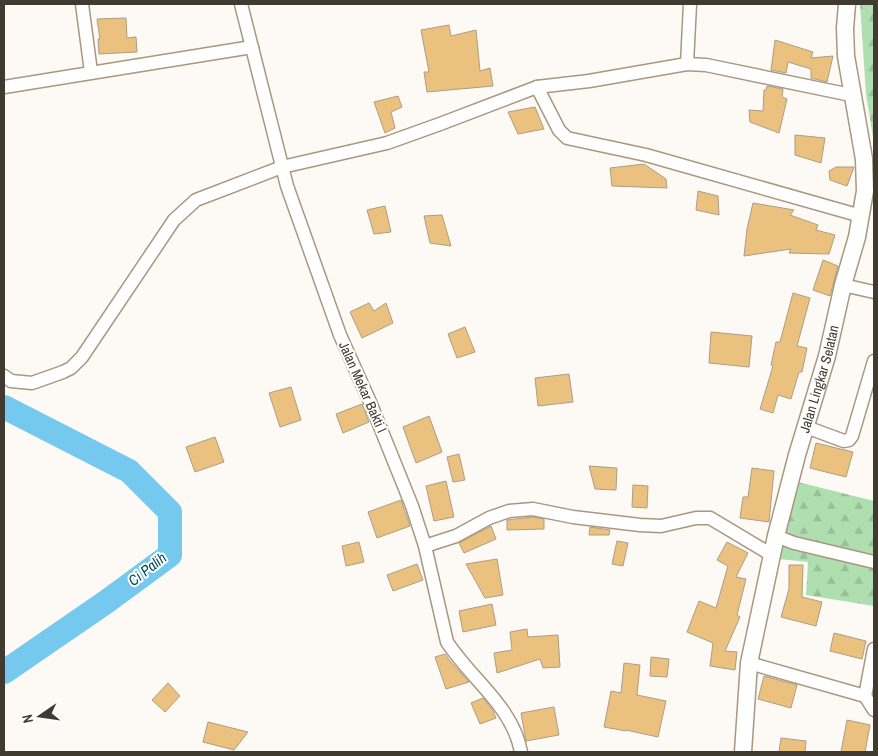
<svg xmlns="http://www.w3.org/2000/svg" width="878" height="756" font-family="'Archivo Narrow',sans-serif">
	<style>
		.forest { fill: url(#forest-firs) }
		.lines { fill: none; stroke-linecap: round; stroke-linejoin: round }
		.river { stroke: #75c8ee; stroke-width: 24 }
		.building { fill: #ebc17f; stroke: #ad9d84 }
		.minor-casing { stroke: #a8987f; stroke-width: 15 }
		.tertiary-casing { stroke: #a8987f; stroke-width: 19 }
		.minor { stroke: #fff; stroke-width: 12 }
		.tertiary { stroke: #fff; stroke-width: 16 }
		.labels { text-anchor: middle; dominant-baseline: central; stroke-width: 4; stroke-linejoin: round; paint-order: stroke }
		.street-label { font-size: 14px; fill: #413a30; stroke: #fff }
		.water-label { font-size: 15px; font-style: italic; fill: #024b65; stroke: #fff }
	</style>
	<defs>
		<pattern id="forest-firs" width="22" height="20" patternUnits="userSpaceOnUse" patternTransform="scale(1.25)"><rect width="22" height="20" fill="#afdeb0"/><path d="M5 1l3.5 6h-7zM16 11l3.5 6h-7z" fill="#98bf98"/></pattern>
	</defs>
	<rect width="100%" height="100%" fill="#fdf9f4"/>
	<g class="forest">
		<polygon points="860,4 874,4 874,143 866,94"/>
		<polygon points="798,482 874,501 874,606 806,595 808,562 779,559"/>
	</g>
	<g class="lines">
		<polyline class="river" points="4,407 129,471 170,512 170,555 106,602 4,672"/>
	</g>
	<g class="building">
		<polygon points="126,18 127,38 136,37 137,52 99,54 98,39 100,39 97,19"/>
		<polygon points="449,25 451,36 476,30 480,71 490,68 493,86 427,92 424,72 429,72 421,30"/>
		<polygon points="775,40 813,52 811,58 833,56 827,82 811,78 811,69 788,62 786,73 771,70"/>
		<polygon points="767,86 783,89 782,97 787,99 779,133 750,122 749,110 763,111 764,90 766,90"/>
		<polygon points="398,96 402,107 391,112 395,128 385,133 374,102"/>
		<polygon points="535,107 544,129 518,134 508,112"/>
		<polygon points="795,135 825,138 821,163 795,155"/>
		<polygon points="644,164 666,179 667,188 612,186 610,168"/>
		<polygon points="836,167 854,167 847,186 830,180 829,171"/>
		<polygon points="698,191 718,196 719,215 696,210"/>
		<polygon points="753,203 794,210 790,215 818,225 816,230 835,235 829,254 789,253 791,249 744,256 747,229"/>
		<polygon points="385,206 391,232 374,234 367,210"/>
		<polygon points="442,215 451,246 430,243 424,216"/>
		<polygon points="823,260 838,266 830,296 813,290"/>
		<polygon points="793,293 810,298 797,346 807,348 802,372 799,372 791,399 778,395 773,413 760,409 773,366 771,365 776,342 780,342"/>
		<polygon points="369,303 374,311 386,303 393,323 362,338 350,312"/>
		<polygon points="465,327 475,352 457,358 448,334"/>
		<polygon points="711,332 752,336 749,367 709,363"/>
		<polygon points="569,374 573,402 538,406 535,378"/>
		<polygon points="291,387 301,420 280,427 269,393"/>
		<polygon points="362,404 369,422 343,433 336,414"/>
		<polygon points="429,416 442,452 416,463 403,427"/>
		<polygon points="215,437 224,462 195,472 186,447"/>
		<polygon points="816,443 853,452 846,477 810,468"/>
		<polygon points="459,454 465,480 453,482 447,457"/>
		<polygon points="589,466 617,468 616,490 595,489"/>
		<polygon points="752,468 774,471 769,522 740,518 743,497 748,497"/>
		<polygon points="446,481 454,517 434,521 426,486"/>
		<polygon points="633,485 648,486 647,508 632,507"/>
		<polygon points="401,500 410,526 377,538 368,512"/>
		<polygon points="533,517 544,519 544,529 507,530 507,520"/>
		<polygon points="491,526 496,539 464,553 459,543"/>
		<polygon points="590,527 610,530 609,535 589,535"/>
		<polygon points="617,541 628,543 623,566 612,564"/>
		<polygon points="359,542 364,562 346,566 342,546"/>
		<polygon points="727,542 748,553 736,577 746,579 737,615 740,617 725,651 737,652 735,670 710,666 713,643 687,632 699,601 716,608 728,566 717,560"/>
		<polygon points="497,559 503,595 485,598 466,564"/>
		<polygon points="417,564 423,580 393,591 387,575"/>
		<polygon points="789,565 803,565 802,597 822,602 816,626 781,617 789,589"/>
		<polygon points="492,604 496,625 463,632 459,611"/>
		<polygon points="527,629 528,637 558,635 560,667 543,668 540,659 497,673 494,653 512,650 510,632"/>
		<polygon points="834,633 866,641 862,659 830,651"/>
		<polygon points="445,654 450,661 469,682 446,689 435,657"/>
		<polygon points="651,657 669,659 667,677 650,676"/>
		<polygon points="624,663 640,665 637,695 666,701 658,737 626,730 626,731 604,727 611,691 621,693"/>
		<polygon points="764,676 797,685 791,708 758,699"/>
		<polygon points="168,683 180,696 165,712 152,700"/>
		<polygon points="483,698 493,711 496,718 480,724 471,703"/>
		<polygon points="554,707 559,735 526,741 521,713"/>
		<polygon points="847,720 870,725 865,752 841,752"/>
		<polygon points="208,722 248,732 234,750 203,742"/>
		<polygon points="781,738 806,741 805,752 779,752"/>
	</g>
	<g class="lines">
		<g class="minor-casing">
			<g id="minor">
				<polyline points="82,4 91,72"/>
				<path d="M241,4L287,186L340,335L370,402L412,506L425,546L447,642C471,679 513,707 521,752"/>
				<polyline points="687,64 690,4"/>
				<polyline points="4,87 252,47"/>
				<polyline points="537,87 559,130 567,138 646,155 861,216"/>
				<polyline points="843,285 874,292"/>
				<polyline points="4,376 11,381 32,383 63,372 71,368 82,357 174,220 196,200 282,167 387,143 440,124 537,87 589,81 687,64 706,65 851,95"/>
				<polyline points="806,427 844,441 849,440 852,436 874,361"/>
				<polyline points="776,536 794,543 874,562"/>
				<polyline points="425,546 456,536 489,518 509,511 533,509 573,517 640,525 661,526 696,518 710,518 772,555"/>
				<polyline points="749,663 865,696 874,649"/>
				<polyline points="865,696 874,710"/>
			</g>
		</g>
		<g class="tertiary-casing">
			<g id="tertiary">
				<path id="s1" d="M743,752L749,663L776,536L797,455L827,356L843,285L857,237L865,191L864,159L846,56L845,28L847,4"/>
			</g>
		</g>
		<use href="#minor" class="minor"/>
		<use href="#tertiary" class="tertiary"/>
	</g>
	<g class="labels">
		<g class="street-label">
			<text stroke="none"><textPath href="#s1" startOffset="382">Jalan Lingkar Selatan</textPath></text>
			<text transform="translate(363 387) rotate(66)">Jalan Mekar Bakti I</text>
		</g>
		<g class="water-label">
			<text transform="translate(147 569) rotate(-38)">Ci Palih</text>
		</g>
	</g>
	<rect width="878" height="756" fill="none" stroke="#413a30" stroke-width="10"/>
	<g transform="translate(40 716) rotate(257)" stroke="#ffffff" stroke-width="4" paint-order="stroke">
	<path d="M0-4L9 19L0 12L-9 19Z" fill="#413a30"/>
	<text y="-8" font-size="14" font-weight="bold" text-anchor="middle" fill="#413a30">N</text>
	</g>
</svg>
